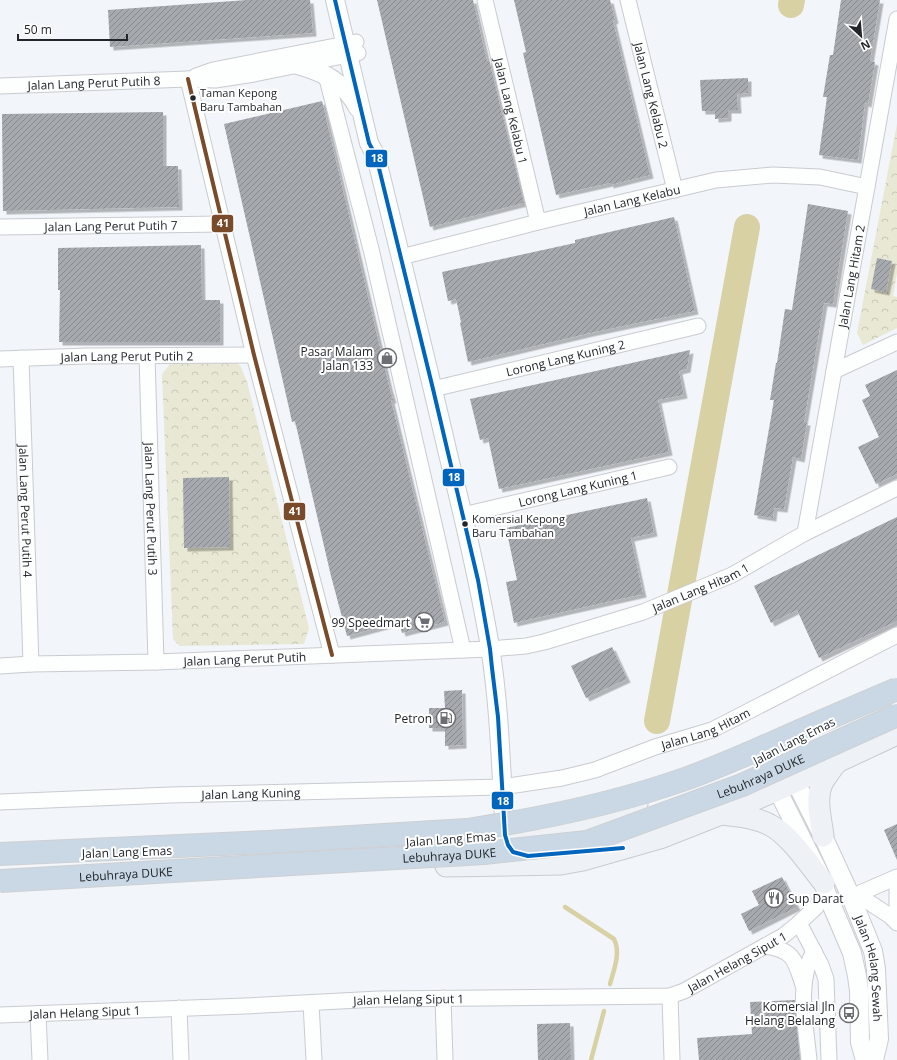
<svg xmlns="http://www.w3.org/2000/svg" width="897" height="1060" font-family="'Open Sans',sans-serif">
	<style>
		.forest { fill: url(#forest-crowns); fill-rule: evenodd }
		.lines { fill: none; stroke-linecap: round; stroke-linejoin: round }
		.stream { stroke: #d7d1a3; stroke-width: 4.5 }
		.river { stroke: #d7d1a3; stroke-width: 26 }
		.building { fill: url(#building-hatch); filter: url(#shadow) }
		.minor-casing { stroke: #c8ccd0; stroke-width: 17 }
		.tertiary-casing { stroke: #c8ccd0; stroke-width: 20 }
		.secondary-casing { stroke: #c8ccd0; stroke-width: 23 }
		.motorway-casing { stroke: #ced0d3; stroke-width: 24 }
		.minor { stroke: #fdfefe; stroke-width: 15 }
		.tertiary { stroke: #fdfefe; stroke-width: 18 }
		.secondary { stroke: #eef2f7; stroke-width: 21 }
		.motorway { stroke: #cad8e5; stroke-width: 22 }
		.motorway-bridge-casing { stroke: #ced0d3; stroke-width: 24; stroke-linecap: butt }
		.motorway-bridge { stroke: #cad8e5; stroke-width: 22 }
		.bus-1-casing { stroke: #fff; stroke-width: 7 }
		.bus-2-casing { stroke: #fff; stroke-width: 7 }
		.bus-1 { stroke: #0065bd; stroke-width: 4 }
		.bus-2 { stroke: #7a4b2a; stroke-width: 4 }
		.bus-dot { fill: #22262b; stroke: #fff; stroke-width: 1.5 }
		.labels { text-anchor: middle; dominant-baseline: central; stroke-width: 4; stroke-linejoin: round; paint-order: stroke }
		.bus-label { font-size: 11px; fill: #22262b; stroke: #fff; text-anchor: start }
		.street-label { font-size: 12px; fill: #22262b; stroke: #fff }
		.poi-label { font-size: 12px; fill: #22262b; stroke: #fff; text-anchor: end }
		.line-badge { stroke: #fff; stroke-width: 1.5 }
		.badge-label { font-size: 11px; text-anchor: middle; font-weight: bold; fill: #fff }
	</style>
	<defs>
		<pattern id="forest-crowns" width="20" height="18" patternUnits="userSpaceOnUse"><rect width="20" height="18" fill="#e9e8d4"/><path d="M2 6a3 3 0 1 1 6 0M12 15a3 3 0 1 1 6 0" fill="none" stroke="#c8c7b6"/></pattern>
		<pattern id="building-hatch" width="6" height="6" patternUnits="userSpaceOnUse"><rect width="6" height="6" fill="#a6aaae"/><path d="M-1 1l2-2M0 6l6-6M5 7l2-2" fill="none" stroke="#878a8e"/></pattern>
		<filter id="shadow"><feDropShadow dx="3.5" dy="3.5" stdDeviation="0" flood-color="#0004"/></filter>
	</defs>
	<rect width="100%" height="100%" fill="#f2f5fa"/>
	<g class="forest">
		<path d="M897,124V273L893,296L897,297V328L863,345L857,333ZM877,258L892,261L886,291L871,289Z"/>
		<polygon points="237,363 241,367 247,382 309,628 304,644 180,646 173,639 162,374 170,364"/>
	</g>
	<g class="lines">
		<g class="stream">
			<path d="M565,907L614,939C621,953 614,969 610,984"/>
			<polyline points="591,1060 604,1011"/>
		</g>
		<g class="river">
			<polyline points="791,5 792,0"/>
			<polyline points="657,721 747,227"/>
		</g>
	</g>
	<g class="building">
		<polygon points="247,0 310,0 313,33 110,47 108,10"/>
		<polygon points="377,0 473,0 487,61 489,60 524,203 430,227"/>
		<polygon points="514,0 610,0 615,20 613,21 650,175 610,185 610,183 556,195 523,53 526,52"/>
		<polygon points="841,0 880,0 870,61 875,62 868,104 865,103 858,160 819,155 827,97 823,97 830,55 833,55"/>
		<polygon points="748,78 748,93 737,94 738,110 728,110 728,118 715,119 715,111 702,111 700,80"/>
		<polygon points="322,101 389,386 393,400 391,400 411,483 445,622 402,633 399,622 347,636 331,576 295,421 292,422 289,408 224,124"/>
		<polygon points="163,112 163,166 178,166 179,207 3,211 2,114"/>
		<polygon points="808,204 848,211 833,304 824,303 804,422 807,422 801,459 793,457 784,509 774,508 773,518 754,515 774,400 770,400 776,363 777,363 785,309 792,310"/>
		<polygon points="674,217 695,311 590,333 468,362 460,323 461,322 456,299 448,301 442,272 575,243 575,240"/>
		<polygon points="201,245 202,300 220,300 220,342 59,342 60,290 58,290 58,248"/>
		<polygon points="877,258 892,261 886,292 871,289"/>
		<polygon points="690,350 687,369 679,371 684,395 658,400 669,452 499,489 488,438 480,440 470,399"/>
		<polygon points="897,370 897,474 876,484 858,447 879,437 862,400 870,396 865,385"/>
		<polygon points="229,477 230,547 184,548 183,478"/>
		<polygon points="647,498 654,533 631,538 643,594 514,623 506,582 517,580 506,528"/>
		<polygon points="897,517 897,621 819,658 797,610 771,623 754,586"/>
		<polygon points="612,647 627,679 586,698 571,666"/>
		<polygon points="462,690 463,745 445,746 445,728 429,728 429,708 445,708 444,691"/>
		<polygon points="897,824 897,860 884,830"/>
		<polygon points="782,877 797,907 749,931 741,914 759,905 752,891"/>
		<polygon points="795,1000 800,1060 699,1060 697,1038 752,1034 750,1002"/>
		<polygon points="570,1023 571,1060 538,1060 537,1024"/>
	</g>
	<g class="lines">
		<g class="minor-casing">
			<g id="minor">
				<path id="s1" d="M485,0L538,222"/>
				<path id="s2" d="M628,0L675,190"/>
				<polyline points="326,75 371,249 463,650"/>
				<polyline points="196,76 213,70 356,42"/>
				<polyline points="188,79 254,355 332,655"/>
				<path id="s3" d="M0,86L188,79L215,80L254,74L358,53"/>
				<path id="s4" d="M0,227L223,224"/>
				<path id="s5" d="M401,257L538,222L716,180L773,175L820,177L867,187"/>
				<path id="s6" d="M147,356L156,662"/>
				<path id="s7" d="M21,358L31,664"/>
				<path id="s8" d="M0,359L87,356L254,355"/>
				<polyline points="834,371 897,342"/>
				<path id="s9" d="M433,389L698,326"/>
				<path id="s10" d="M463,515L669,467"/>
				<path id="s11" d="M805,533L897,19"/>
				<path id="s12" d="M0,666L31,664L156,662L490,649L526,646L544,642L643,612L732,575L805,533L897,488"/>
				<path id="s13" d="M0,802L170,795L502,787L562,778L595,770L655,747L712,730L897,635"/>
				<polyline points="897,889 897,911"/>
				<polyline points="858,895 890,916 897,923"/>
				<polyline points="851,897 897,877"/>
				<polyline points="799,923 821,965 826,979 829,1060"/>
				<path d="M765,946C794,950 795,960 803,985"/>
				<polyline points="670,996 672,1060"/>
				<polyline points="443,998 445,1060"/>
				<polyline points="311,1003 314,1060"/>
				<polyline points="179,1008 181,1060"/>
				<polyline points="38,1014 40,1060"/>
				<path id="s14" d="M0,1015L245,1006L379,999L670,996L684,991L783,936L799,923L816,907L826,892"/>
				<path d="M809,1060C806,1026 796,982 814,951"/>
			</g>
		</g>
		<g class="tertiary-casing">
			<g id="tertiary">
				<path d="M335,0L369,143L376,156C400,255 425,354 448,454C464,518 479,582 490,647C500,709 501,773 505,835"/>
				<path d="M298,65C323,72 346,83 358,108"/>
				<path id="s15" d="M780,751L823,836L851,897L873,951L876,969L879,1039L874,1060"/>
				<polyline points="762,759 824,883 826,892 852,953 857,976 859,991 860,1042 865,1060"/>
			</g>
		</g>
		<g class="secondary-casing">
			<g id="secondary">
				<path d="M722,814C738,816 755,817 770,825C790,835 810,866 824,883"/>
				<path d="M486,836C538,832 588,821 637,804"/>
				<path d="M823,836C821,818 814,796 824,780C828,774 832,768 837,762"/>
				<polyline points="446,866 561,864 583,860 660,838 721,814 777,790 897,734"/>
			</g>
		</g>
		<g class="motorway-casing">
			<polyline id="motorway" points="0,854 268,842 467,830"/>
		</g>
		<use href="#minor" class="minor"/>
		<use href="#tertiary" class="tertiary"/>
		<use href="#secondary" class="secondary"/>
		<use href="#motorway" class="motorway"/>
		<g class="motorway-bridge-casing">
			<g id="motorway-bridge">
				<path d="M467,830C541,819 614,804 685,779C716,768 747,754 777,741C817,723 857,706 897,689"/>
				<path id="s16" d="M0,881L484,853L587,842L742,785L897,715"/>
			</g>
		</g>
		<use href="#motorway-bridge" class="motorway-bridge"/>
		<g class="bus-1-casing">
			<polyline id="bus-1" points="335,0 369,143 376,156 433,389 478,580 490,649 492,668 498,717 505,835 508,845 513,852 528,856 623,848"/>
		</g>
		<g class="bus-2-casing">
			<polyline id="bus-2" points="188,79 254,355 332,655"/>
		</g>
		<use href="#bus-1" class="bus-1"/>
		<use href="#bus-2" class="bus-2"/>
	</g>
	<defs>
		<g id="shop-ring" transform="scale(1)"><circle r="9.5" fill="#fff" stroke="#6b6e73" stroke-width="1.5"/><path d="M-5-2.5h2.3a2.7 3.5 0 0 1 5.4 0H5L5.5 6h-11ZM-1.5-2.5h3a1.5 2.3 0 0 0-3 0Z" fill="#6b6e73"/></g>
		<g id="supermarket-ring" transform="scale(1)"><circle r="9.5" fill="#fff" stroke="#6b6e73" stroke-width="1.5"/><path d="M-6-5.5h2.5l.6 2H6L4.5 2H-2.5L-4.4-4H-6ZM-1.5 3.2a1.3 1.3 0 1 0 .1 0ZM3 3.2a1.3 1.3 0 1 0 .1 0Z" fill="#6b6e73"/></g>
		<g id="fuel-ring" transform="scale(1)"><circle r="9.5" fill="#fff" stroke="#6b6e73" stroke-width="1.5"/><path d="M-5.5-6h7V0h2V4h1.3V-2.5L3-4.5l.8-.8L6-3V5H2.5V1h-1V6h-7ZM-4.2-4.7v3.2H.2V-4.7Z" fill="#6b6e73"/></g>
		<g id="restaurant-ring" transform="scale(1)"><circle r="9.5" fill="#fff" stroke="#6b6e73" stroke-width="1.5"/><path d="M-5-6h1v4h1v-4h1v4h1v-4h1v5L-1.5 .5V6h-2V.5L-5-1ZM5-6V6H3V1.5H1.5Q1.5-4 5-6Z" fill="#6b6e73"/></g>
		<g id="bus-ring" transform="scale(1)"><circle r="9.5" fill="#fff" stroke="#6b6e73" stroke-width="1.5"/><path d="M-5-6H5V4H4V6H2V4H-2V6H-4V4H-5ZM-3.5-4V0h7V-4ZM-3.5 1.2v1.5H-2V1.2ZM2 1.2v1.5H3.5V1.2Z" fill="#6b6e73"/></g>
	</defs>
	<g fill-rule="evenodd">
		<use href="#shop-ring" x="387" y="358"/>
		<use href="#supermarket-ring" x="424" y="622"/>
		<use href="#fuel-ring" x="446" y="718"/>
		<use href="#restaurant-ring" x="774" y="898"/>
		<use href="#bus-ring" x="849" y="1013"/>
	</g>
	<g class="bus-dot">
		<circle cx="193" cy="98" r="3.5"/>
		<circle cx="465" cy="524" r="3.5"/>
	</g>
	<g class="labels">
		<g class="bus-label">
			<text x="200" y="92">Taman Kepong<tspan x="200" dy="14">Baru Tambahan</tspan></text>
			<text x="472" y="518">Komersial Kepong<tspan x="472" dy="14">Baru Tambahan</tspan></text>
		</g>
		<g class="street-label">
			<text stroke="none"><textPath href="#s3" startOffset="94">Jalan Lang Perut Putih 8</textPath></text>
			<text stroke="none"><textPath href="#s2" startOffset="98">Jalan Lang Kelabu 2</textPath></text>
			<text stroke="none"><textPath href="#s1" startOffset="114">Jalan Lang Kelabu 1</textPath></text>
			<text stroke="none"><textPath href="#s5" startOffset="238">Jalan Lang Kelabu</textPath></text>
			<text stroke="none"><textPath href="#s4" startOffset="111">Jalan Lang Perut Putih 7</textPath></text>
			<text stroke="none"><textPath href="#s11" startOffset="261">Jalan Lang Hitam 2</textPath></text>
			<text stroke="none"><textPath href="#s8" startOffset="127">Jalan Lang Perut Putih 2</textPath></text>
			<text stroke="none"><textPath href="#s9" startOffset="136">Lorong Lang Kuning 2</textPath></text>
			<text stroke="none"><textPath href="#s10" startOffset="118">Lorong Lang Kuning 1</textPath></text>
			<text stroke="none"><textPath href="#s6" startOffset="153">Jalan Lang Perut Putih 3</textPath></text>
			<text stroke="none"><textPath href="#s7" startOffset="153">Jalan Lang Perut Putih 4</textPath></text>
			<text stroke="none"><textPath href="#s12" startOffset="711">Jalan Lang Hitam 1</textPath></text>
			<text stroke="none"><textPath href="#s12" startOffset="245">Jalan Lang Perut Putih</textPath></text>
			<text stroke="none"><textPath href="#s13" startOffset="715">Jalan Lang Hitam</textPath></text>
			<text transform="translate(794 741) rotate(-27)">Jalan Lang Emas</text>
			<text stroke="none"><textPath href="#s16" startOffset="774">Lebuhraya DUKE</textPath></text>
			<text stroke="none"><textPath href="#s13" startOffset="251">Jalan Lang Kuning</textPath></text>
			<text transform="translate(451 839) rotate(-4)">Jalan Lang Emas</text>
			<text transform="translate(127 852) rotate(-2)">Jalan Lang Emas</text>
			<text stroke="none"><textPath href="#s16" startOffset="450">Lebuhraya DUKE</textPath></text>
			<text stroke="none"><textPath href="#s16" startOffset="126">Lebuhraya DUKE</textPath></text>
			<text stroke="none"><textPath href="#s14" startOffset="746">Jalan Helang Siput 1</textPath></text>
			<text stroke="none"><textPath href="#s15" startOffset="237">Jalan Helang Sewah</textPath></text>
			<text stroke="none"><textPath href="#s14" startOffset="409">Jalan Helang Siput 1</textPath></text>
			<text stroke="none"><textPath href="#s14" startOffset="85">Jalan Helang Siput 1</textPath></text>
		</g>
		<g class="poi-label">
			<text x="373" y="351">Pasar Malam<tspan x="373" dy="14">Jalan 133</tspan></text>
			<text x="410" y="622">99 Speedmart</text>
			<text x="432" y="718">Petron</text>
			<text x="788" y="898" text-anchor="start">Sup Darat</text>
			<text x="835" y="1006">Komersial Jln<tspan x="835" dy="14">Helang Belalang</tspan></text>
		</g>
	</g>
	<g class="line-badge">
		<rect x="365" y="149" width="23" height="19" rx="4" fill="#0065bd"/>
		<rect x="211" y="214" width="23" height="19" rx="4" fill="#7a4b2a"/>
		<rect x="442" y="468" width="23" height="19" rx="4" fill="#0065bd"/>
		<rect x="283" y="502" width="23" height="19" rx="4" fill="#7a4b2a"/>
		<rect x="491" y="791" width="23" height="19" rx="4" fill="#0065bd"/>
	</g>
	<g class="badge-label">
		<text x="377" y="162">18</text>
		<text x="223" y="227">41</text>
		<text x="454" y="481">18</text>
		<text x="295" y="515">41</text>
		<text x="503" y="805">18</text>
	</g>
	<g transform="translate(861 36) rotate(154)" stroke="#ffffff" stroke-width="3" paint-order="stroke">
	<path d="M0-3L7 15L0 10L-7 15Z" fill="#22262b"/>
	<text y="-6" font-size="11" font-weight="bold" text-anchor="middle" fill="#22262b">N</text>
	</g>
	<path d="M18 34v6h109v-6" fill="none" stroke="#22262b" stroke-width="2"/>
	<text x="24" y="34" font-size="12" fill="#22262b" stroke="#ffffff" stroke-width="3" paint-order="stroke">50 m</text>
</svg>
